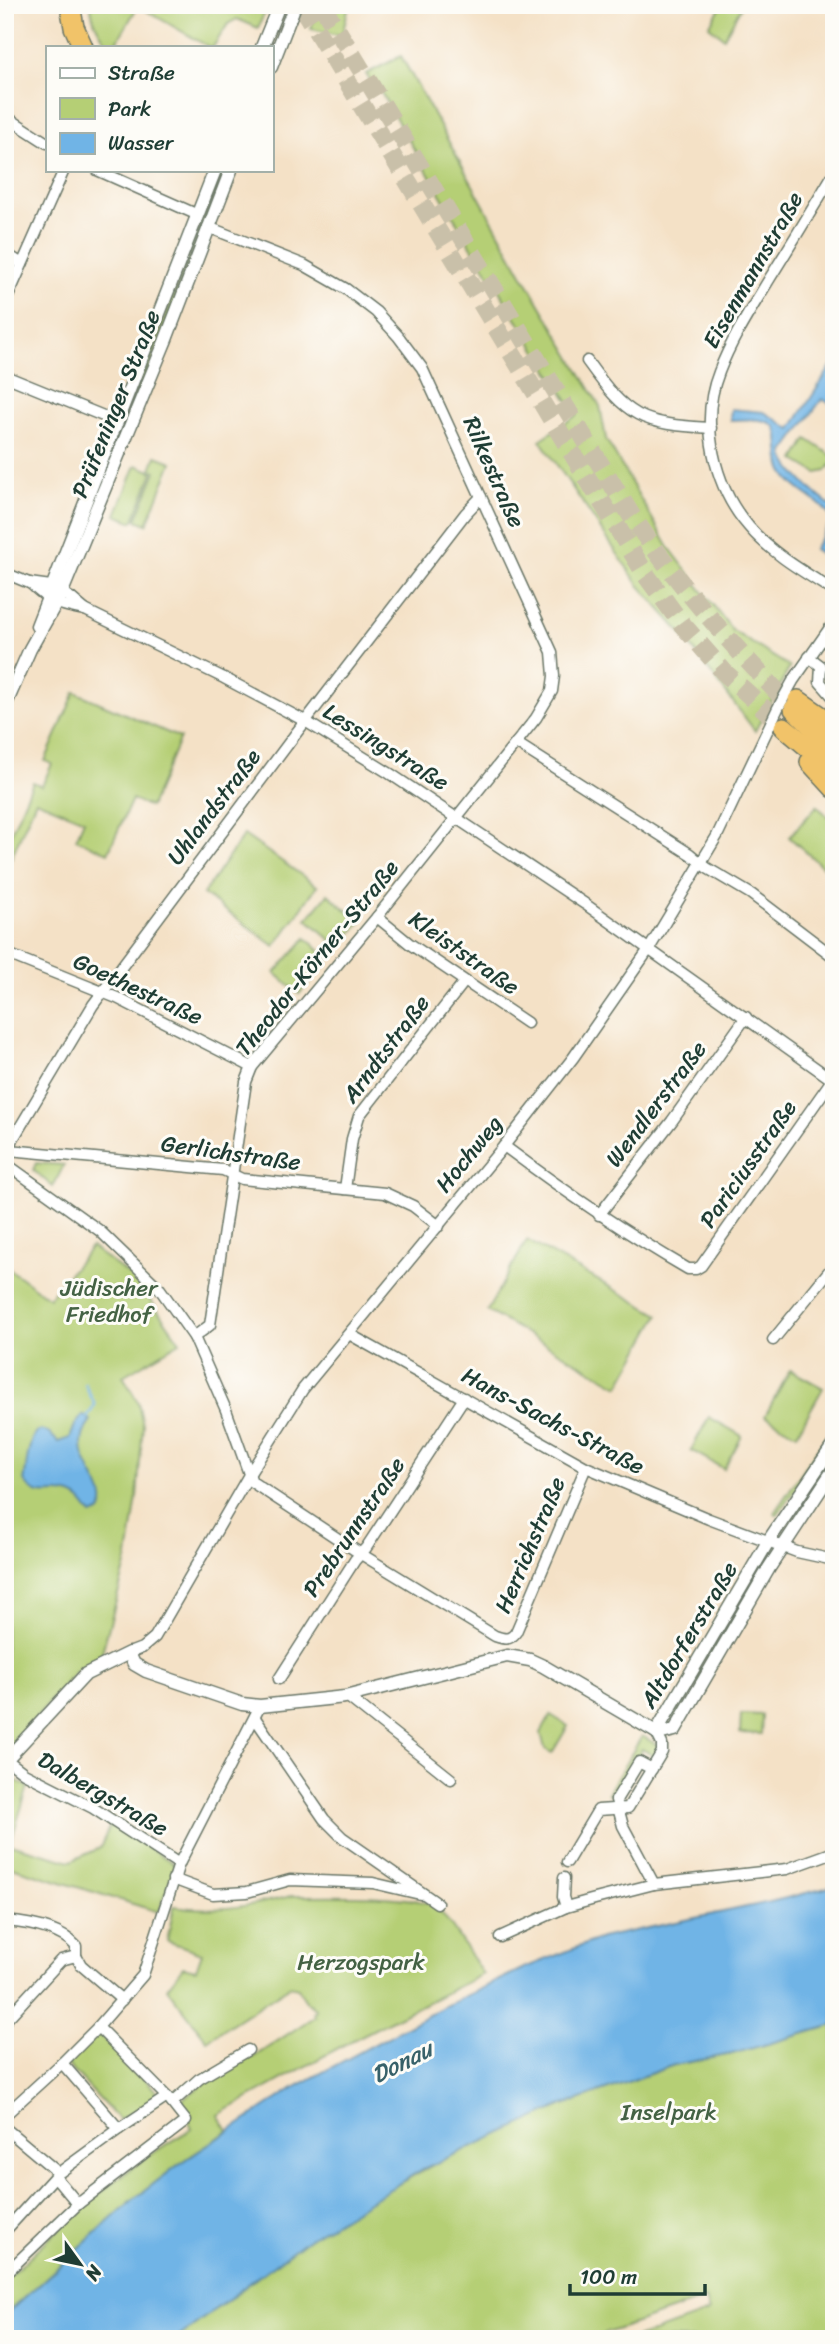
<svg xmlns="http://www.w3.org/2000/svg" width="839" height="2344" font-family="Sriracha,sans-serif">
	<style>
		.green { fill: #b5cf75; stroke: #6a8654; stroke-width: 2 }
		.water { fill: #70b4e6; stroke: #48788d; stroke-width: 2 }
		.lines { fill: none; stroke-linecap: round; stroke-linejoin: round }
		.stream { stroke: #70b4e6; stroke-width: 2.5 }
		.motorway-tunnel { stroke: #c9c0a9; stroke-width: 19; stroke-dasharray: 19 10; stroke-linecap: butt }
		.minor-casing { stroke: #6a7667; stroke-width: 13 }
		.tertiary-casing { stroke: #6a7667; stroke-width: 15 }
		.motorway-casing { stroke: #6a7667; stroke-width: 22 }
		.minor { stroke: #fff; stroke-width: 10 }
		.tertiary { stroke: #fff; stroke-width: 12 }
		.motorway { stroke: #f1c369; stroke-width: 19 }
		.labels { text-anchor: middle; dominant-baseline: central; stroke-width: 6; stroke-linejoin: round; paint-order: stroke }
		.street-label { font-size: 23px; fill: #1f3d34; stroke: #fdfcf7 }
		.park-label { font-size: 23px; fill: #446244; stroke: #fdfcf7 }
		.water-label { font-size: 24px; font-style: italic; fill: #376169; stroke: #fdfcf7 }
	</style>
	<rect width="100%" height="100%" fill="#fdfcf7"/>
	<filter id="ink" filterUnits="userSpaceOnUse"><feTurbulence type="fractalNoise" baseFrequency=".0143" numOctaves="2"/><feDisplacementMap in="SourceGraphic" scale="14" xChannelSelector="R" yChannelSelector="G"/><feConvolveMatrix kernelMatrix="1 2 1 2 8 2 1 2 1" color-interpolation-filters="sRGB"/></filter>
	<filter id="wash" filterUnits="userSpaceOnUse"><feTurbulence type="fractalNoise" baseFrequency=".00686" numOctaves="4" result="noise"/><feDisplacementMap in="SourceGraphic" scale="28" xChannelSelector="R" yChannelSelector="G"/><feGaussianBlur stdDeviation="1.57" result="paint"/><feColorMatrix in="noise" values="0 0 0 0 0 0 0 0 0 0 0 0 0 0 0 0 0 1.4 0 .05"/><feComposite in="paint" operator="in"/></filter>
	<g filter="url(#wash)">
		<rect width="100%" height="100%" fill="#f4e1c6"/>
		<g class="green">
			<path d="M91,5H268L258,28L237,19L228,24L213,47H209L138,6L114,47H110C101,35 91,21 91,5Z"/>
			<polygon points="317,5 349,5 342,36 311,29"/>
			<polygon points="722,5 742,5 724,38 709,26"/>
			<polygon points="401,56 522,274 600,406 606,439 668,546 733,631 790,667 755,731 677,628 638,584 540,440 577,415 464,235 376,84 373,85 366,74"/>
			<polygon points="222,170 225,170 178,290 175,303 93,507 96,493"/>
			<polygon points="807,439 834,457 834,461 826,471 817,473 795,460"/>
			<polygon points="156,456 172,462 147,524 136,520 156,471 151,469"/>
			<polygon points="136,465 153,472 133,522 116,515"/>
			<polygon points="75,692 180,738 150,807 132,799 108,853 76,839 84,820 36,800 5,872 5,846 33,782 42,786 52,764 45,761"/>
			<polygon points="817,806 834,822 834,877 789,837"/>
			<polygon points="244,835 317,886 275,946 203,894"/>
			<polygon points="328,894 361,922 339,947 307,919"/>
			<polygon points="306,938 329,959 299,994 275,973"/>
			<polygon points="36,1163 64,1165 53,1187 33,1170"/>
			<polygon points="527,1240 659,1315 619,1386 487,1311"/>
			<polygon points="91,1247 137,1281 180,1342 123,1376 138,1402 143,1425 137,1497 128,1557 101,1656 76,1671 5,1754 5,1266 49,1298"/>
			<polygon points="790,1370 823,1388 797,1434 765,1416"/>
			<polygon points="709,1417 742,1436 724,1469 691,1450"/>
			<polygon points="834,1425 834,1438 777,1515 774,1513"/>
			<polygon points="762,1566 726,1634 676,1719 673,1717"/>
			<polygon points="741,1714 762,1715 761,1734 740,1733"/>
			<polygon points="551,1715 568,1726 552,1753 545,1749 541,1733"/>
			<polygon points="642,1736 659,1746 655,1757 642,1749 614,1797 608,1793"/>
			<polygon points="5,1774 28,1787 10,1844 71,1861 100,1848 111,1823 176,1865 159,1912 5,1865"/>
			<path d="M291,1896C320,1896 416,1893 436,1907C446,1914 473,1961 483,1974L351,2041L218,2115L228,2131L178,2165L130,2202L5,2315V2280C63,2225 121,2168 192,2129L179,2102L216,2075L238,2063L255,2056L315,2016L313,2013L316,2010L307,2002L298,1988L290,1986L207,2040L167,1988L183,1967L196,1970L202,1953L167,1941L174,1906C215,1913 251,1906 291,1896Z"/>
			<polygon points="834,2025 834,2339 634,2339 709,2312 705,2299 607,2333 597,2339 176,2339 308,2239 383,2192 455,2153 559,2107 674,2065 732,2054"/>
			<polygon points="98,2032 162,2097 119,2120 66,2063"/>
		</g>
		<g class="water">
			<path d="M834,362V406L822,399L784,452C785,469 820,498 834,508V539L823,555L814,549L832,520C822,499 794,492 783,471C776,459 782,431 773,425C763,417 743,420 730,420L731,409L764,412L791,429Z"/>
			<path d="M83,1415L91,1421C61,1458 117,1487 100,1512L92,1515C85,1507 82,1499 71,1495C50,1488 40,1503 24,1481C28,1465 27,1406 58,1442L70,1438L75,1425Z"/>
			<polygon points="834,1886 834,2025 732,2054 674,2065 559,2107 423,2169 308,2239 176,2339 5,2339 5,2315 130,2202 178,2165 297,2086 445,2006 524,1968 601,1938 770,1902"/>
		</g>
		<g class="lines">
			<polyline class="stream" points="85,1384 95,1405 87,1418"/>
		</g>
	</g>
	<g filter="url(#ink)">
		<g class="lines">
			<g class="motorway-tunnel">
				<polyline points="301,5 646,575 681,623 724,672 784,727"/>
				<path d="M322,5L631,515C679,586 734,648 794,709"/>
			</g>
			<g class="minor-casing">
				<g id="minor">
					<polyline points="5,116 47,143"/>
					<polyline points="97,170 198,215"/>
					<path d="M834,173C813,208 792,243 770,278C752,308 732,338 719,372C699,422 714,487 749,527C772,554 804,572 834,591"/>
					<polyline points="5,253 22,264"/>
					<polyline points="5,303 64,170"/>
					<path d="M587,361C628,418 640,424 711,428"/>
					<polyline points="5,376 118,422"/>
					<polyline points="5,573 29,583 51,586 71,598 85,610 224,678 305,721 389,773 585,904 834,1081"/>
					<path d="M30,583C49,602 58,605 85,610"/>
					<polyline points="809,657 821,666 820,682 834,698"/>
					<polyline points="516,743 690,854 707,868 751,894 834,957"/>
					<polyline points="377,917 410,944 527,1023"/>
					<polyline points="5,953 117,998 252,1067"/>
					<path d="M504,1146C564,1191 624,1232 688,1269H696L701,1266L832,1080"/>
					<polyline points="9,1150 223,1170 242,1179 385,1193 413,1206 439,1226"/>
					<polyline points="5,1160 13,1139 93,1005 297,732 465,514 481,497"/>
					<path d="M5,1163L100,1231L160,1289L194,1337L226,1410L252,1482L361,1554L495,1636C504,1639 510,1641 516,1632L586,1467"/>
					<polyline points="345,1189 352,1139 359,1116 464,982"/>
					<polyline points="599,1215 672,1121 746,1017"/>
					<polyline points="349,1334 586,1467 709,1519 797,1552 834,1560"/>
					<polyline points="194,1337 210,1325 246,1082 252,1067 377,917 536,718 552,691 554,676 552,652 422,368 398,336 376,312 346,289 304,265 208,227"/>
					<polyline points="773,1340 834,1265"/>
					<polyline points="129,1653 142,1648 155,1637 250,1473 303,1389 504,1146 573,1058 649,949 717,836 778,708 793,681 834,622"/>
					<polyline points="279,1679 355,1560 366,1548 464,1398"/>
					<polyline points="348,1697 451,1779"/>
					<polyline points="255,1718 324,1819 342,1837 437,1903"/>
					<polyline points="7,1760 24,1773 93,1808 179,1864"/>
					<polyline points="652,1769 639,1762 616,1800 623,1826 654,1884"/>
					<polyline points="567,1862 598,1810 628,1808 662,1752 662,1744 656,1732"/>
					<polyline points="564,1878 563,1897 566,1907"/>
					<polyline points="173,1879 213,1894 247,1892 290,1880 373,1883 420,1894"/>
					<path d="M5,1921C28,1923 61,1929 76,1946V1956"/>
					<polyline points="500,1937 566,1907 595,1899 654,1884 787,1869 834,1852"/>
					<polyline points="76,1956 81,1965 122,2000"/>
					<polyline points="5,2021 61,1960 76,1956"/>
					<polyline points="167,2097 119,2129 62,2063 98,2027 143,1975 179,1864 260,1706"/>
					<polyline points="172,2103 199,2079 248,2050"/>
					<polyline points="5,2115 62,2063"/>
					<polyline points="5,2128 54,2169 58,2180 78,2204"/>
					<polyline points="5,2231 56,2175 119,2129"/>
					<polyline points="5,2274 78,2204 186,2121 167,2097 98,2027"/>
				</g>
			</g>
			<g class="tertiary-casing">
				<g id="tertiary">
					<polyline points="262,47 279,5"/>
					<polyline points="271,67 295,5"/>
					<polyline points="37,626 215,170"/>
					<polyline points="5,706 30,649 62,592 165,342 231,170"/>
					<polyline points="656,1732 769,1540 834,1444"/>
					<polyline points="5,1761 86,1674 129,1653 134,1664 146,1671 242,1704 260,1706 345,1697 507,1656 530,1660 543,1666 656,1732 662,1733 675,1730 769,1568 834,1469"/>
				</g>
			</g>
			<g class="motorway-casing">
				<g id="motorway">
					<polyline points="70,5 74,27 83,47"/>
					<polyline points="798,700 834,725"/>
					<polyline points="794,709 834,748"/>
					<polyline points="784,727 834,769"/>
					<polyline points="810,762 834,788"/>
				</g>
			</g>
			<use href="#minor" class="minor"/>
			<use href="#tertiary" class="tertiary"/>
			<use href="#motorway" class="motorway"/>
		</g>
	</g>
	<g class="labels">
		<g class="street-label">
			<text transform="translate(753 270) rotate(-60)">Eisenmannstraße</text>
			<text transform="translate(116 404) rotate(-68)">Prüfeninger Straße</text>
			<text transform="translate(494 472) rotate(66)">Rilkestraße</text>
			<text transform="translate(386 747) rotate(32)">Lessingstraße</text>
			<text transform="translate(214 807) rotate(-53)">Uhlandstraße</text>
			<text transform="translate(464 953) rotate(35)">Kleiststraße</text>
			<text transform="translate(317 958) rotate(-51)">Theodor-Körner-Straße</text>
			<text transform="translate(138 989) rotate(25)">Goethestraße</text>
			<text transform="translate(386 1049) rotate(-53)">Arndtstraße</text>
			<text transform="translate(656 1104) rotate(-53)">Wendlerstraße</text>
			<text transform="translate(231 1153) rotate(8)">Gerlichstraße</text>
			<text transform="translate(469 1154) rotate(-51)">Hochweg</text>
			<text transform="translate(748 1164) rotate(-55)">Pariciusstraße</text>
			<text transform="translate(553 1421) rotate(28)">Hans-Sachs-Straße</text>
			<text transform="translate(354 1527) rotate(-56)">Prebrunnstraße</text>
			<text transform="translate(530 1545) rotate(-67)">Herrichstraße</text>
			<text transform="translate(689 1635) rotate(-59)">Altdorferstraße</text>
			<text transform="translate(103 1794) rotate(30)">Dalbergstraße</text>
		</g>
		<g class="park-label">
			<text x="109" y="1288">Jüdischer<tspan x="109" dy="26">Friedhof</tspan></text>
			<text x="361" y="1962">Herzogspark</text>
			<text x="669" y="2112">Inselpark</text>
		</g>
		<g class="water-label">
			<text transform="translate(402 2062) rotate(-27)">Donau</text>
		</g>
	</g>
	<rect width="839" height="2344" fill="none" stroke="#fdfcf7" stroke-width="28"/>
	<rect x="46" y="46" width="228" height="126" fill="#fdfcf7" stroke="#a4b0a9" stroke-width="2"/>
	<rect x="60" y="68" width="35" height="10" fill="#ffffff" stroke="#a4b0a9" stroke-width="2"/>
	<text x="108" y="80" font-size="21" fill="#1f3d34">Straße</text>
	<rect x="60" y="98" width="35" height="21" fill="#b5cf75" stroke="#a4b0a9" stroke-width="2"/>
	<text x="108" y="116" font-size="21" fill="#1f3d34">Park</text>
	<rect x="60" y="133" width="35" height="21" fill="#70b4e6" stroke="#a4b0a9" stroke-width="2"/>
	<text x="108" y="150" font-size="21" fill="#1f3d34">Wasser</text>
	<g transform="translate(80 2264) rotate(123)" stroke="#fdfcf7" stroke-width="5" paint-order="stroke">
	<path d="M0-5L12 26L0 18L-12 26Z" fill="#1f3d34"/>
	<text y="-10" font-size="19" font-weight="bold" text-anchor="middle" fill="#1f3d34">N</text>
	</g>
	<path d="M570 2284v10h135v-10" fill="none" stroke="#1f3d34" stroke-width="3.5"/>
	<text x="580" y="2284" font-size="21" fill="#1f3d34" stroke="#fdfcf7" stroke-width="5" paint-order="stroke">100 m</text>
</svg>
